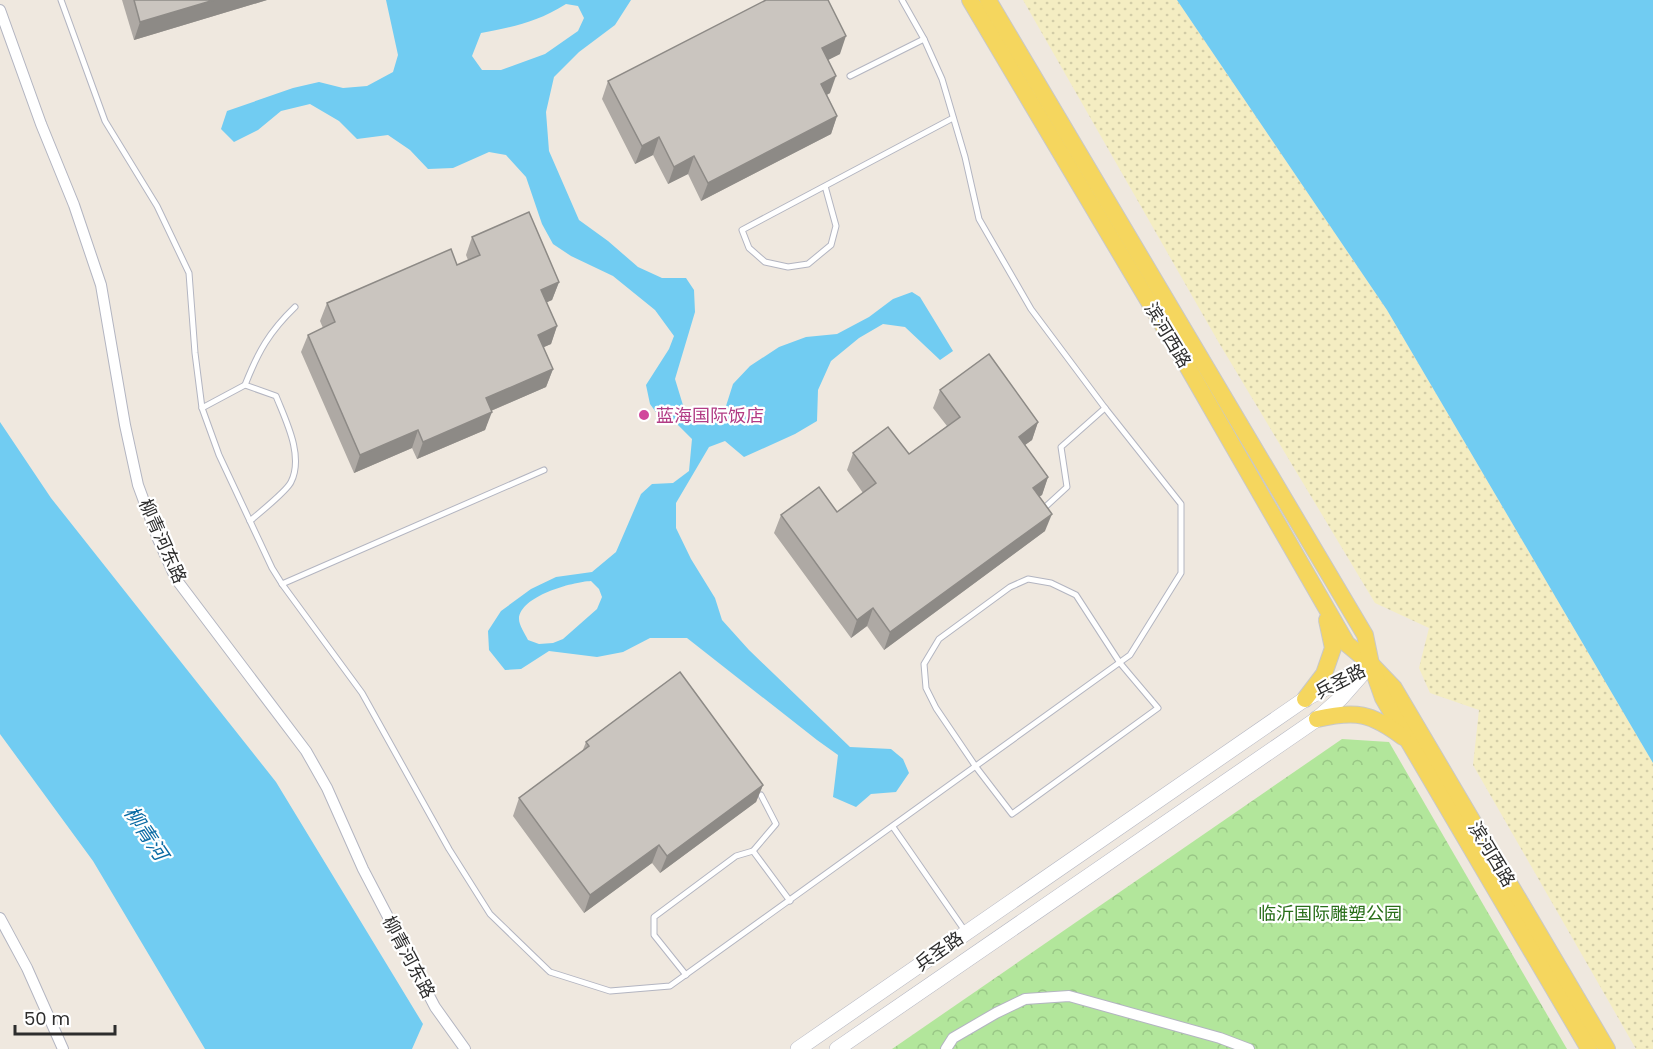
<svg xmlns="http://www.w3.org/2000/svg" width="1653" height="1049" font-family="Poppins,'Noto Sans SC',sans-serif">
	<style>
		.forest { fill: url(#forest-crowns) }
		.sand { fill: url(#sand-dots) }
		.water { fill: #71ccf2; fill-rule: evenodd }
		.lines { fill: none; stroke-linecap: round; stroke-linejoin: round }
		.lane-casing { stroke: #b3b5c1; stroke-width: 7 }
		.street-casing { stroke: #b3b5c1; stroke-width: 12 }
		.secondary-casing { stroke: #b3b5c1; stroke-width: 16 }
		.primary-casing { stroke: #c8c8c8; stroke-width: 18 }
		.lane { stroke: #fff; stroke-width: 5 }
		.street { stroke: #fff; stroke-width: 10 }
		.secondary { stroke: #fff; stroke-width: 15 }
		.primary { stroke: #f5d65e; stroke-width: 16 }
		.wall { fill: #aea9a4 }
		.shaded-wall { fill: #8d8a86 }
		.building { fill: #cac5bf; stroke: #8d8a86; stroke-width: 1.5 }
		.hotel-dot { fill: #d1479c; stroke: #fff; stroke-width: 2 }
		.labels { text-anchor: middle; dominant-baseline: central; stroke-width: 4.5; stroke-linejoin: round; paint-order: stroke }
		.street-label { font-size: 18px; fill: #2d2d2d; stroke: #fff }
		.hotel-label { font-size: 18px; fill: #b23c85; stroke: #fff; text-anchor: start }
		.park-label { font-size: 18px; fill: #286e19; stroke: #fff }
		.water-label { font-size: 20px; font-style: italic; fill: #0a6ba4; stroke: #fff }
	</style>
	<defs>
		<pattern id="forest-crowns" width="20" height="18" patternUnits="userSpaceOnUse" patternTransform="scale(1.5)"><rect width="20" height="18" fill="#b2e69b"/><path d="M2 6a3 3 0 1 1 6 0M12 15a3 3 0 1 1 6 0" fill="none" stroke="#99c686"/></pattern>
		<pattern id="sand-dots" width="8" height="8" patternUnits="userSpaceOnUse" patternTransform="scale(1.5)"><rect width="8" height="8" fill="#f4edc2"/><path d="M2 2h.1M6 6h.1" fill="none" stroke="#d2cca7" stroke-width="1.8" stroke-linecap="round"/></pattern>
	</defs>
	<rect width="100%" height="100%" fill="#efe8df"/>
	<polygon class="forest" points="1342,739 1389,742 1567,1049 892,1049"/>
	<polygon class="sand" points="1023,0 1177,0 1387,310 1653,763 1653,1049 1636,1049 1473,765 1479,710 1430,693 1419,668 1429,628 1375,603 1219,343"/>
	<g class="water">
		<path d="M386,0H631L615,25L579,52L554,77L546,112L549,151L579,220L608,241L638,267L662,278H686L694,290L695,312L675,379L686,415L703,423L726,406L733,384L750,366L779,347L806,337L837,334L869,317L893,299L912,292L920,297L953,351L940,360L905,327L883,324L859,338L831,361L818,390L817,421L795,434L744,457L725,441L709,447L676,503V528L691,559L715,598L722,620L749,650L850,747L891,749L903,759L909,773L896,792L871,794L856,807L833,797L838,755L817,740L687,638H650L623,652L597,657L549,651L521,669L505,670L489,650L488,631L501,611L531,589L556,577L592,572L616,552L641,494L652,484L673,483L689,471L692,439L677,424L661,419L650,404L646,385L669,349L674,336L655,310L613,276L571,256L553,244L542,224L526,177L506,155L489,152L453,168L428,169L410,150L388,135L357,139L339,121L310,104L281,111L258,130L234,142L221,129L227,111L293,88L319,82L343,88L367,86L393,72L398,55ZM566,4L578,6L584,18L578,31L545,54L501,70H482L472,56L481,33C516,26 535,23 566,4ZM591,581L599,589L602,597L597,609L563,639L553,643L539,644L528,640C525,634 519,625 519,619C520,596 572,582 591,581Z"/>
		<polygon points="1177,0 1653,0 1653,763 1387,310"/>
		<polygon points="0,422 51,498 276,782 423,1024 412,1049 205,1049 93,861 0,734"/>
	</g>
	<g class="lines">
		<g class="lane-casing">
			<g id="lane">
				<polyline points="61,0 105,121 157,206 189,273 195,353 202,408 219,455 272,568 282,584 362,693 449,849 490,914 550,972 610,991 670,986 1130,655 1181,573 1181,504 1105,408 1031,309 979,219 965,157 942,79 924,39 902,0"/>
				<polyline points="850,76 924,39"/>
				<polyline points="825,186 836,226 831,245 808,264 788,267 765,262 749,248 742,230 953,118"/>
				<path d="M245,385C258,352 269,332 295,307"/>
				<path d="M202,408L245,385L276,396C286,421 304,456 291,482C287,491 259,513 250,521"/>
				<polyline points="1043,509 1067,487 1061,447 1105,408"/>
				<polygon points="1028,579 1051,583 1076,595 1120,663 1158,708 1012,814 976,767 936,708 926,688 924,664 939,639 1010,587"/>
				<polyline points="282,584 544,470"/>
				<polyline points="893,827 965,931"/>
				<polyline points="753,851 776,824 761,795"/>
				<polyline points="686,975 654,935 654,917 736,856 753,851 790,901"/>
			</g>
		</g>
		<g class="street-casing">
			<g id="street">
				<polyline points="0,10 41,124 74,205 101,285 125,425 138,485 158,539 176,579 306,751 327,788 363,869 435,1007 465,1049"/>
				<polyline points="0,918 27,968 63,1049"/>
				<polyline points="946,1049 953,1038 996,1013 1025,999 1069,996 1220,1038 1249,1049"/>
			</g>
		</g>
		<g class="secondary-casing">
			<g id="secondary">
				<polyline points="798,1049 1305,699 1371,664"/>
				<polyline points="837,1049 1317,719 1341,698 1363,673"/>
			</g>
		</g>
		<g class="primary-casing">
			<g id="primary">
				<polyline points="970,0 1187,366 1347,644 1371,664 1394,688 1607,1049"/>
				<polyline points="988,0 1365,635 1371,664 1383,698 1589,1049"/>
				<polyline points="1305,699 1324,674 1333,648 1327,620"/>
				<path d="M1317,719C1356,710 1371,713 1403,737"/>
			</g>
		</g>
		<use href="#lane" class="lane"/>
		<use href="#street" class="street"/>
		<use href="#secondary" class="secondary"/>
		<use href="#primary" class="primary"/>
	</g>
	<g class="wall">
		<polygon points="122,0 267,0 134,40"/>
		<polygon points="840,54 828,60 830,93 827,95 837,116 831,134 701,201 688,174 668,184 653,155 635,164 602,99 608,81"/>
		<polygon points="472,237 559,282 552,300 546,302 557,326 551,344 543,347 553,369 546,387 491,411 485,430 417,459 412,448 354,473 301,352 308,335 323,328 320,321 327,303 457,265 468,260 466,255"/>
		<polygon points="940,390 1038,422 1032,440 1025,445 1048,477 1042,495 1039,496 1045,531 884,650 867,626 851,638 774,533 781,515 837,512 863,493 847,470 853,453 909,454 947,426 933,408"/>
		<polygon points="586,742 763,785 756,802 660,873 652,863 584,913 513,816 519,798 582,752"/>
	</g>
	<g class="shaded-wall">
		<polygon points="214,0 267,0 134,40 140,22"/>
		<polygon points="846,36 840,54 816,66 822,48"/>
		<polygon points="836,76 830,93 814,101 821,84"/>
		<polygon points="837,116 831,134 701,201 708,183"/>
		<polygon points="659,137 653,155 635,164 642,146"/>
		<polygon points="694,156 688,174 668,184 674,167"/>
		<polygon points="559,282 552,300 535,308 541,290"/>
		<polygon points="557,326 551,344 531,353 538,335"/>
		<polygon points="553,369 546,387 479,416 486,398"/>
		<polygon points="492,412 485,430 417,459 423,442"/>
		<polygon points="1038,422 1032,440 1012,454 1019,437"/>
		<polygon points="418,430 412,448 354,473 360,455"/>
		<polygon points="1048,477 1042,495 1027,505 1033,488"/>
		<polygon points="1052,514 1045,531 884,650 890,632"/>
		<polygon points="873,608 867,626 851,638 857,620"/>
		<polygon points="763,785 756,802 660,873 667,856"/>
		<polygon points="659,845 652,863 584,913 590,895"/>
	</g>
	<g class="building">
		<polygon points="134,0 214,0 140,22"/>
		<polygon points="766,0 828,0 846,36 822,48 836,76 821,84 837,116 708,183 694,156 674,167 659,137 642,146 608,81"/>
		<polygon points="529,212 559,282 541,290 557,326 538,335 553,369 486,398 492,412 423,442 418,430 360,455 308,335 335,322 327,303 451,249 457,265 480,255 472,237"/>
		<polygon points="989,354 1038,422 1019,437 1048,477 1033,488 1052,514 890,632 873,608 857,620 781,515 819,487 837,512 876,483 853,453 888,427 909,454 960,417 940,390"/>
		<polygon points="680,672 763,785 667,856 659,845 590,895 519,798 589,746 586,742"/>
	</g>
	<circle class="hotel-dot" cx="644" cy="415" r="6"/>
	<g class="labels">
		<g class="street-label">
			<text transform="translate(1168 335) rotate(59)">滨河西路</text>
			<text transform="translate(163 541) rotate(66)">柳青河东路</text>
			<text transform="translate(1340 681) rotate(-27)">兵圣路</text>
			<text transform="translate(1492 854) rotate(59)">滨河西路</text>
			<text transform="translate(939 951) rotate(-35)">兵圣路</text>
			<text transform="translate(409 957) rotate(62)">柳青河东路</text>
		</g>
		<g class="hotel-label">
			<text x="656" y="415">蓝海国际饭店</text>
		</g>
		<g class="park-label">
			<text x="1330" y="913">临沂国际雕塑公园</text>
		</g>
		<g class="water-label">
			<text transform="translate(146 833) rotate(56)">柳青河</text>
		</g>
	</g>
	<path d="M15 1025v9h100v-9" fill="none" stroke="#2d2d2d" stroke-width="3"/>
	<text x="24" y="1025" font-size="18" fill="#2d2d2d" stroke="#ffffff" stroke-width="4.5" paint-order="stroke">50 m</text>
</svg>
